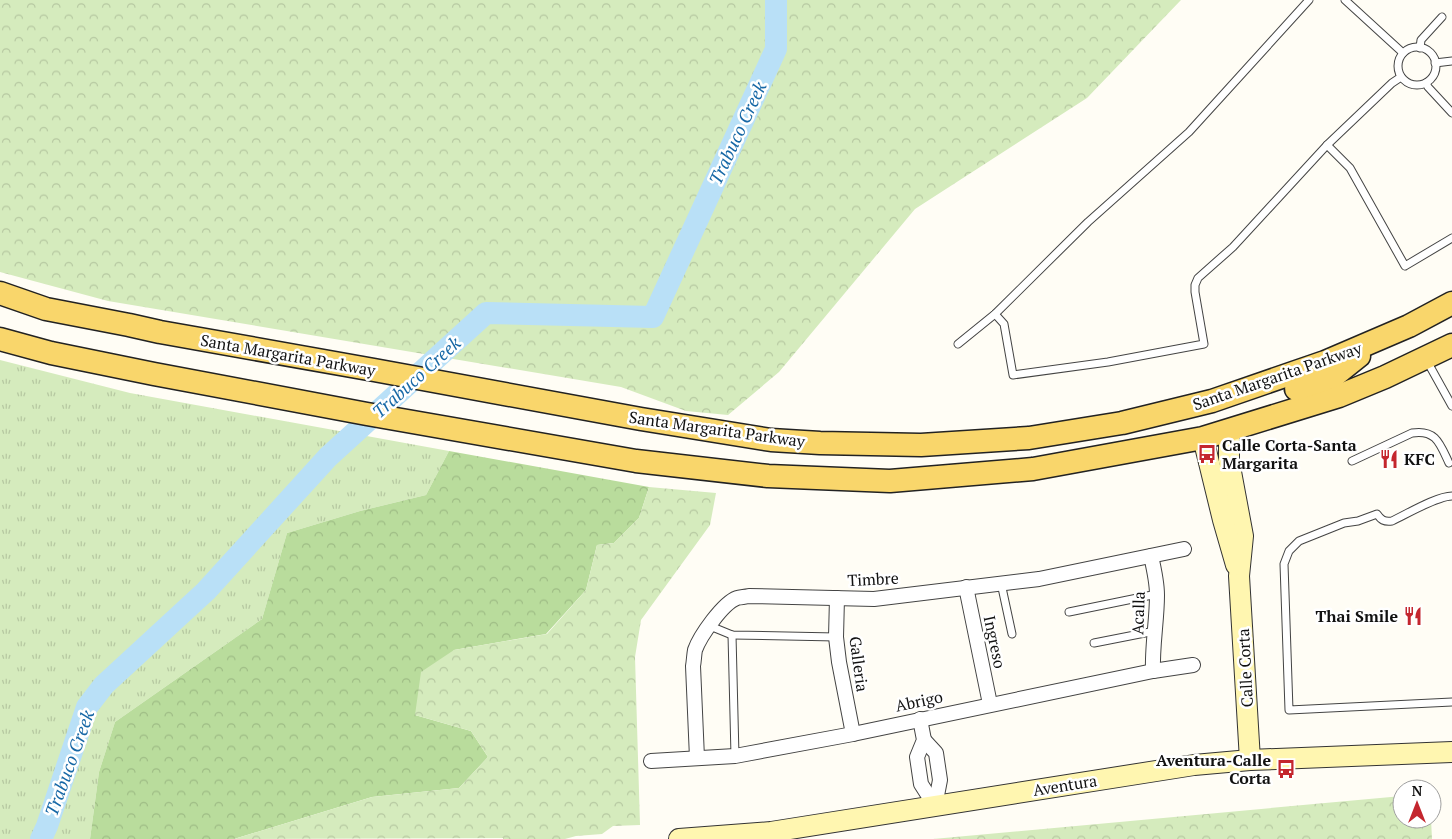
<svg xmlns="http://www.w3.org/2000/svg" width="1452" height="839" font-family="'PT Serif',serif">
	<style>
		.grass { fill: url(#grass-tufts) }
		.forest { fill: url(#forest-crowns) }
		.park { fill: url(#park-crowns) }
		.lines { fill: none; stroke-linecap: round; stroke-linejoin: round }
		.river { stroke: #b9e0f7; stroke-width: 22 }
		.lane-casing { stroke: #444; stroke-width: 9 }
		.street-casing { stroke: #444; stroke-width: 16 }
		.secondary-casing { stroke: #333; stroke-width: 22 }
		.primary-casing { stroke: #222; stroke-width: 25 }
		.lane { stroke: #fff; stroke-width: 7 }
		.street { stroke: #fff; stroke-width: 14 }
		.secondary { stroke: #fff6b0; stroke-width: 20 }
		.primary { stroke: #f9d66b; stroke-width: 22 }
		.labels { text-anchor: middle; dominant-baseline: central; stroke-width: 5; stroke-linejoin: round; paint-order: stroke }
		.street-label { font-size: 16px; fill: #111; stroke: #fff }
		.poi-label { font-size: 16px; font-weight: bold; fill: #111; stroke: #fff; text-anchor: start }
		.water-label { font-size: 18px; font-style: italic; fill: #1768a6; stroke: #fff }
	</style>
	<defs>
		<pattern id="grass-tufts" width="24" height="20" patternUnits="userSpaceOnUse" patternTransform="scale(1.25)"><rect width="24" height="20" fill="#d5ebbd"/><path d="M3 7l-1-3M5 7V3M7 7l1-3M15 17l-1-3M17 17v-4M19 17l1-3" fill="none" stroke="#b6c8a1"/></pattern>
		<pattern id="forest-crowns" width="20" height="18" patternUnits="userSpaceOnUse" patternTransform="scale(1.25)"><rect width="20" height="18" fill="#b9dc9c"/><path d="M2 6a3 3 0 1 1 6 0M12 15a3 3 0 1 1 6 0" fill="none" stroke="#9ebc85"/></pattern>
		<pattern id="park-crowns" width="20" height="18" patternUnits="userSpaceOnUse" patternTransform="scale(1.25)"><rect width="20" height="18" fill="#d5ebbd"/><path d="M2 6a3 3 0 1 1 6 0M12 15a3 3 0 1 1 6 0" fill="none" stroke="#b6c8a1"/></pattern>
	</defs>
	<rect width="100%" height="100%" fill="#fffdf5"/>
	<polygon class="grass" points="0,360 130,393 449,451 426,495 360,511 287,533 262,619 115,722 99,772 90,839 0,839"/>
	<polygon class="forest" points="449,451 649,487 639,518 614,543 597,545 586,590 546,634 454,650 415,715 471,731 488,757 459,788 372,797 234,839 90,839 99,772 115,722 262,619 287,533 360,511 426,495"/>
	<g class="park">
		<polygon points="0,0 1181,0 1087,98 915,209 779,372 728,415 686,411 621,387 108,301 0,272"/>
		<polygon points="649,487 716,493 710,525 641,620 635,657 640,825 613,826 602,834 576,836 565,839 503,839 503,838 234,839 372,797 459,788 488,757 471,731 415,715 421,672 454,650 547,634 586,590 597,545 614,543 639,518"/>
		<polygon points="1402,796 1402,819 1431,819 1432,839 933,839"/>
	</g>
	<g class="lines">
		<polyline class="river" points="41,839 47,826 87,707 104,685 206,591 328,457 486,313 653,317 776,49 776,0"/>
		<g class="lane-casing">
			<g id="lane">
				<polyline points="1345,0 1403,53"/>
				<circle cx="1417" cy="66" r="19"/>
				<polyline points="1420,48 1421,40 1442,17"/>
				<polyline points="1435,63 1452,61"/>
				<polyline points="1426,83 1428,87 1452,113"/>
				<polyline points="1327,145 1350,168 1405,266 1452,238"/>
				<polyline points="995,314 1004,324 1013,375 1108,362 1204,344 1195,292 1195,285 1198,278 1233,247 1327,145 1392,83 1401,77"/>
				<polyline points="958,344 995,314 1088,222 1189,132 1309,0"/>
				<polyline points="1427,361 1452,406"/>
				<path d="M1352,461L1412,433C1436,429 1440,444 1449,463"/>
				<path d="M1452,496C1437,496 1407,514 1392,521C1384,522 1381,520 1377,514L1358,521L1344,523L1299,541L1289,551L1284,564L1289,710L1452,702"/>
				<polyline points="1001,583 1012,634"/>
				<polyline points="1069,612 1157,594"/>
				<polyline points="710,626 732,635 836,637"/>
				<polyline points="732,635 735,756"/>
				<polyline points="1094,643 1155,631"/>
			</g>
		</g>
		<g class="street-casing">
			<g id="street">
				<path d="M1151,556C1154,569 1157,582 1157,595C1157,620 1152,646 1153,671"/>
				<polyline points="966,587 990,704"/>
				<polyline points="837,598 836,637 839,662 853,734"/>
				<polyline points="920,719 924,740 917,757 921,784 935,806"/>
				<polyline points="924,740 936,753 940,780 935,806"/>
				<path d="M697,758L693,666C694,661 694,655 695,650C700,636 723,603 737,598C740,597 745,597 749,596L874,599L1039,579L1184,549"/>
				<polyline points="651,761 735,756 853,734 1153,671 1193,665"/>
			</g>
		</g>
		<g class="secondary-casing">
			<g id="secondary">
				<polyline points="1229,430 1229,461 1243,536 1239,576 1250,760"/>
				<polyline points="1203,438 1223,520 1236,565"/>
				<polyline points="679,839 771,832 1194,765 1250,760 1452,752"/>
			</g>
		</g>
		<g class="primary-casing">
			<g id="primary">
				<polyline points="0,293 46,309 129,325 160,332 374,370 641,419 771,440 820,443 921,445 1029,438 1122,423 1212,401 1325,362 1409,326 1452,303"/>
				<polyline points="0,339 51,353 154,374 367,414 636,461 768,476 890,481 1033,469 1203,438 1339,396 1385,377 1452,345"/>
				<polyline points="1296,389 1334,376 1359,356"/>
			</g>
		</g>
		<use href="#lane" class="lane"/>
		<use href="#street" class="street"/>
		<use href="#secondary" class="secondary"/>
		<use href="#primary" class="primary"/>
	</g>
	<defs>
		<g id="bus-bare" transform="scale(1.5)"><path d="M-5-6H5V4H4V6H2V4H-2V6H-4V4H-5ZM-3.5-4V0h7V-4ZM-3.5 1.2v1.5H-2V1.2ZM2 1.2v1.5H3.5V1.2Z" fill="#c4262e" stroke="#fff" stroke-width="2.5" paint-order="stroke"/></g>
		<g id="restaurant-bare" transform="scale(1.5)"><path d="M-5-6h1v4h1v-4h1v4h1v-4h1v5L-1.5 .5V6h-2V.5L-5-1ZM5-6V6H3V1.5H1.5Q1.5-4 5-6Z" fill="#c4262e" stroke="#fff" stroke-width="2.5" paint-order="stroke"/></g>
	</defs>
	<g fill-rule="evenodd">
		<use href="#bus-bare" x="1207" y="454"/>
		<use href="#restaurant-bare" x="1389" y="459"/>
		<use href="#restaurant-bare" x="1413" y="616"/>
		<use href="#bus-bare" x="1286" y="769"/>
	</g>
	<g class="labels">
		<g class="street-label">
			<text transform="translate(288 355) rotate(10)">Santa Margarita Parkway</text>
			<text transform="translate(1277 376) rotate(-19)">Santa Margarita Parkway</text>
			<text transform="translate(717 429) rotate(8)">Santa Margarita Parkway</text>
			<text transform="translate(873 579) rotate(-3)">Timbre</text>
			<text transform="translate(1138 613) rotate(-88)">Acalla</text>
			<text transform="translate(995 642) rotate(78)">Ingreso</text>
			<text transform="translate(859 664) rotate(82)">Galleria</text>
			<text transform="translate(1245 668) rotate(-93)">Calle Corta</text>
			<text transform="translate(919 701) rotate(-12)">Abrigo</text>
			<text transform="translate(1065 785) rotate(-9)">Aventura</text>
		</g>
		<g class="poi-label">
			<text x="1222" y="445">Calle Corta-Santa<tspan x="1222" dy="18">Margarita</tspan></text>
			<text x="1404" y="459">KFC</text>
			<text x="1398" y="616" text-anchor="end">Thai Smile</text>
			<text x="1271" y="760" text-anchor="end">Aventura-Calle<tspan x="1271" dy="18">Corta</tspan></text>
		</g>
		<g class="water-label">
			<text transform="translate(737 133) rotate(-65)">Trabuco Creek</text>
			<text transform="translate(416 377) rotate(-42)">Trabuco Creek</text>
			<text transform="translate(69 763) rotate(-70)">Trabuco Creek</text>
		</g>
	</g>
	<g transform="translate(1417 804)"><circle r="24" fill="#ffffff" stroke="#a0a0a0"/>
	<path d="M0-4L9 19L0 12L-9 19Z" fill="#c4262e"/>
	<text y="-8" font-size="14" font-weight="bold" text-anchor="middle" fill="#111111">N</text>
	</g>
</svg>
